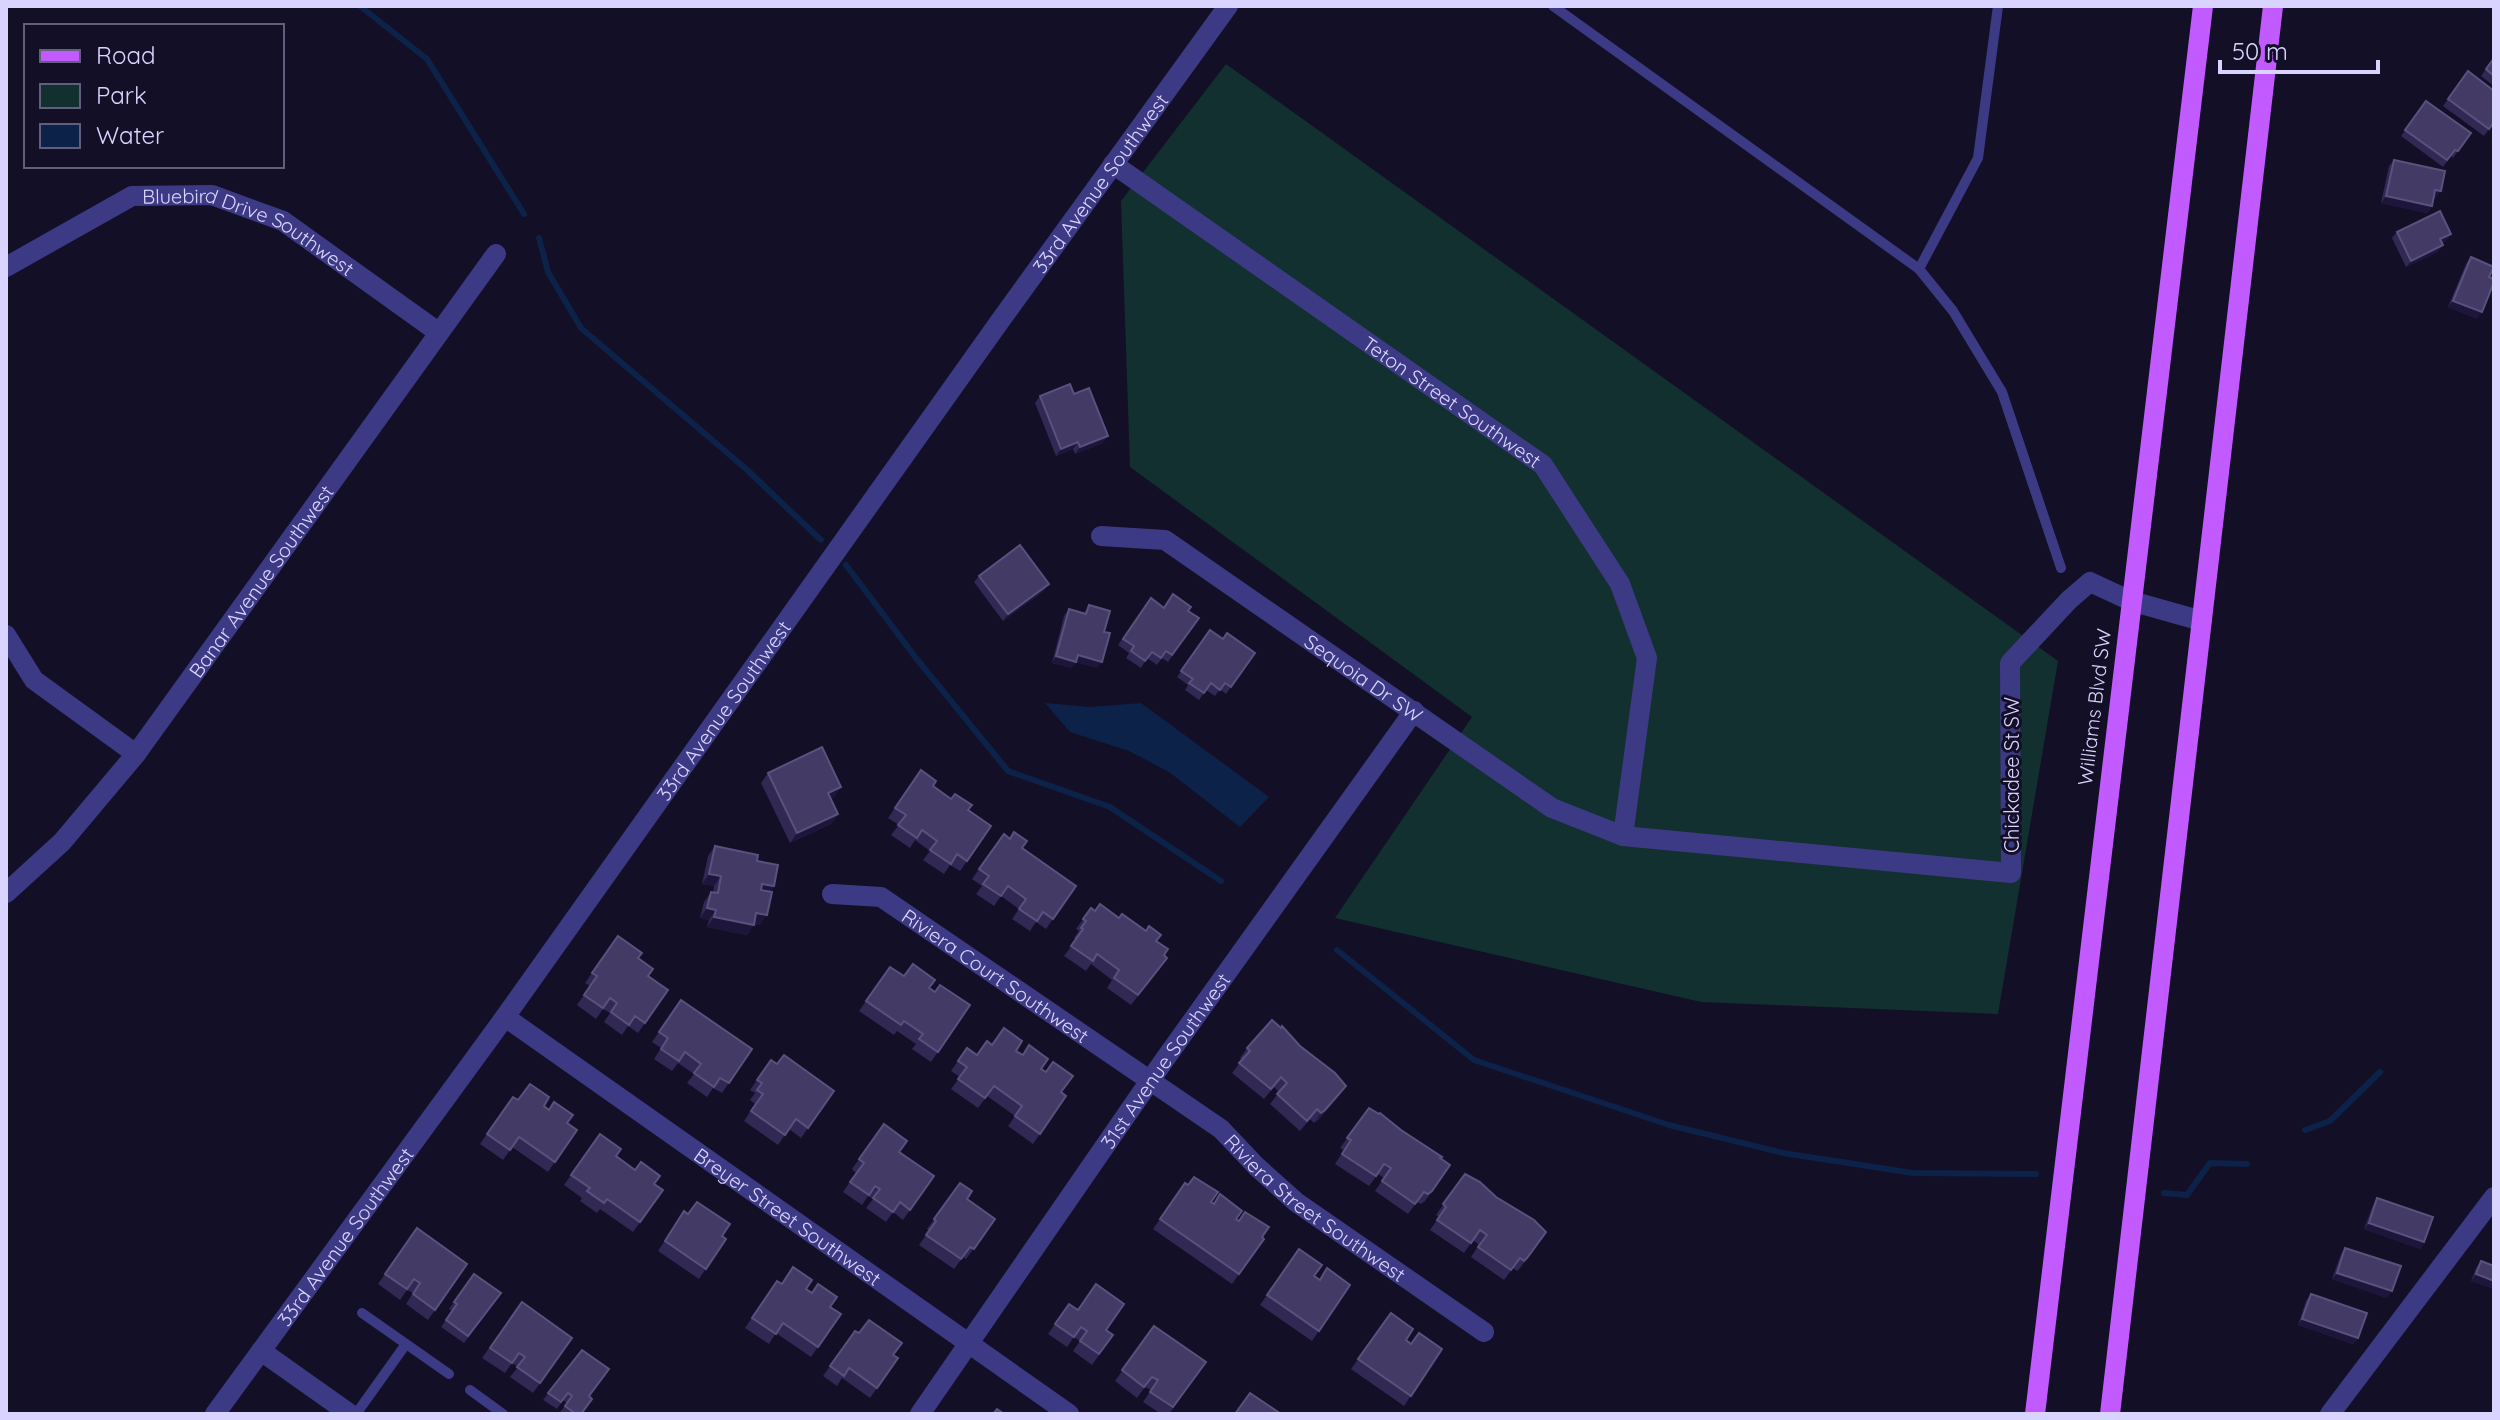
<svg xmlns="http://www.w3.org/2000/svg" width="2500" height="1420" font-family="Quicksand,sans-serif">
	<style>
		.green { fill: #12302f }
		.water { fill: #0c2248 }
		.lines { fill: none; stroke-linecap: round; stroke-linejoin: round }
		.stream { stroke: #0c2248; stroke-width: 6 }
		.service { stroke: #3d3a85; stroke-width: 10 }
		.minor { stroke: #3d3a85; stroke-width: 20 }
		.tertiary { stroke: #3d3a85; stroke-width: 20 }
		.primary { stroke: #c25bff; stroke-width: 20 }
		.wall { fill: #312854 }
		.shaded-wall { fill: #1d163a }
		.building { fill: #433a66; stroke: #5a527e; stroke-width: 2 }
		.labels { text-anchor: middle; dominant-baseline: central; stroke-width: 6; stroke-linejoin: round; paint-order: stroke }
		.street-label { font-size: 20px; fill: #d9d4ff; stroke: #130f26 }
	</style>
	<rect width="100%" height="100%" fill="#130f26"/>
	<polygon class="green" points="1226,64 2058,661 1998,1014 1701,1002 1335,918 1472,717 1130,467 1121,201"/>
	<polygon class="water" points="1045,703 1090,707 1141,703 1269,797 1240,827 1169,772 1129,751 1070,732"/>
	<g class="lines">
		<g class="stream">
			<polyline points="360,6 427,59 524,214"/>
			<polyline points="539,238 548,272 581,328 745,468 821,540"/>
			<polyline points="846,565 916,658 1008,771 1110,807 1221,881"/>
			<polyline points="1337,950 1474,1060 1669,1125 1783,1153 1913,1173 2036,1174"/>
			<polyline points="2305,1130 2330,1121 2380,1072"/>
			<polyline points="2164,1193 2187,1195 2210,1163 2247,1164"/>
		</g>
		<g class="service">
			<polyline points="1553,6 1919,269 1978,158 1998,6"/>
			<polyline points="1919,269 1953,311 2002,392 2061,568"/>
			<polyline points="362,1313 449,1374"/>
			<polyline points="470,1390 503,1414"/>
			<polyline points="356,1414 406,1344"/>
		</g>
		<g class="minor">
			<path id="s1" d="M1113,164L1543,465L1620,584L1647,658L1623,836"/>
			<path id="s2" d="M6,267L132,196L212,195L283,221L438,332"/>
			<path id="s3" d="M1101,536L1165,540L1552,808L1623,836L2011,873L2010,663L2069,600L2090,582L2131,601L2202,621"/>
			<polyline points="6,635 34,680 136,754"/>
			<path id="s4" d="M6,893L62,842L136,754L496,254"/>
			<path id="s5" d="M832,894L881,897L1221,1129L1256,1166L1296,1202L1484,1332"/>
			<path id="s6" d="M505,1017L1069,1414"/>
			<polyline points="261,1351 350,1414"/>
			<polyline points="2330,1414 2494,1197"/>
		</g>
		<g class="tertiary">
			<path id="s7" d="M215,1414L505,1017L1000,321L1228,6"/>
			<path id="s8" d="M920,1414L1165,1059L1414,711"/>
		</g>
		<g class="primary">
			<polyline points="2035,1414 2203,6"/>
			<polyline points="2110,1414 2273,6"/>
		</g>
	</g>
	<g class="wall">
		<polygon points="2494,58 2494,86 2481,76"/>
		<polygon points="2468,71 2494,122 2484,136 2443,106"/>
		<polygon points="2426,101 2471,133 2453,158 2451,156 2443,167 2401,136"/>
		<polygon points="2394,160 2436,198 2434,198 2432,206 2427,213 2381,203 2389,166"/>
		<polygon points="2397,232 2451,234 2446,241 2442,243 2438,252 2406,267 2392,238"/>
		<polygon points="2471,257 2489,277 2477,319 2448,307 2466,264"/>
		<polygon points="1074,394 1103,443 1075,454 1073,449 1056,456 1035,403 1040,396"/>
		<polygon points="979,576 1044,591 1003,621 974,582"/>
		<polygon points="1151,598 1164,608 1188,611 1199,618 1168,662 1162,658 1157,665 1147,658 1141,668 1126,658 1129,653 1118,645"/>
		<polygon points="1089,605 1104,632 1097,668 1076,662 1071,668 1052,663 1064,616 1069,609 1084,613"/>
		<polygon points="1210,630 1223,639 1255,653 1226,694 1220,689 1215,696 1206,690 1199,700 1185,690 1188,685 1177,677"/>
		<polygon points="921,770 933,786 991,826 960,871 950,865 944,874 923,860 930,851 915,840 910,848 891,835 899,825 888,818"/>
		<polygon points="768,773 841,787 834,797 831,798 838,814 831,824 790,843 761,783"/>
		<polygon points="1004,834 1076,886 1046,929 1036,922 1030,931 1012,919 1019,909 1001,896 994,906 976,894 982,886 972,879"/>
		<polygon points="715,846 757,861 774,886 770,892 760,925 754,924 747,935 707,927 709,920 700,918 704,902 711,892 713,892 714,886 702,884 708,856"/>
		<polygon points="1091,908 1095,911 1119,918 1156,941 1164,955 1160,968 1131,1005 1107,988 1112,980 1091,964 1086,971 1064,956 1076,940 1074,938 1079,931 1076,929"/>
		<polygon points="618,936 638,958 648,976 668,990 638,1033 628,1026 622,1035 604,1022 610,1013 603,1009 596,1019 577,1005 590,986 585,983"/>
		<polygon points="890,967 904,976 935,992 970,1005 931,1062 912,1049 916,1044 897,1031 894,1035 859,1011"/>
		<polygon points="681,1000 752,1049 722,1093 713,1088 707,1097 687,1083 694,1074 678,1063 672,1071 654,1059 661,1048 652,1042"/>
		<polygon points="992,1045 1016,1051 1046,1072 1061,1092 1066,1096 1033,1144 1008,1126 1015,1116 987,1096 978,1108 951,1089 960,1077 951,1071 967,1048 977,1055"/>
		<polygon points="1247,1048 1339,1096 1318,1120 1314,1123 1310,1119 1300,1131 1270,1104 1279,1092 1274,1087 1264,1099 1232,1073 1242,1060 1240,1058"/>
		<polygon points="771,1060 777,1064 834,1091 801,1138 789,1129 778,1145 744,1121 755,1104 750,1100 755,1093 750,1090"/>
		<polygon points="513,1097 518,1100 544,1106 577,1130 548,1172 512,1147 503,1160 480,1144"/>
		<polygon points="1369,1108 1450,1165 1425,1201 1421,1204 1417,1202 1408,1214 1375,1191 1384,1178 1378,1174 1369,1186 1335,1164 1344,1150 1340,1148"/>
		<polygon points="884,1124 899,1152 934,1176 903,1220 893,1212 886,1222 866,1208 873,1199 868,1196 862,1205 843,1192 856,1173 852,1169"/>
		<polygon points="600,1134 616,1156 663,1190 633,1232 600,1209 597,1213 580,1201 582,1198 564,1185"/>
		<polygon points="1465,1174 1546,1232 1520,1268 1517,1271 1513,1268 1504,1280 1471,1257 1479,1245 1473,1240 1464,1253 1430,1230 1439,1217 1436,1215"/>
		<polygon points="960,1183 967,1199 995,1219 966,1259 963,1257 954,1269 919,1245 929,1231 927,1229"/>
		<polygon points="1185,1183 1264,1239 1232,1284 1153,1229"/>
		<polygon points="2377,1198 2424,1242 2420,1249 2364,1229 2373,1205"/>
		<polygon points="684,1211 726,1239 699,1279 658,1251"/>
		<polygon points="417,1228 467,1264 428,1320 406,1304 413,1293 407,1290 400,1300 378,1284"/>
		<polygon points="2345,1248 2387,1298 2332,1279 2341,1254"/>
		<polygon points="1299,1249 1314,1276 1320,1280 1350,1285 1312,1341 1260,1305"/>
		<polygon points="2481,1261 2494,1266 2494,1289 2471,1281 2476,1268"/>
		<polygon points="474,1274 501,1293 464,1343 441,1327 452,1311 449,1309"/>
		<polygon points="777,1281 782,1284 806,1289 841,1314 811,1357 776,1333 769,1344 745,1328"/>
		<polygon points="2311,1294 2358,1338 2353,1344 2298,1325 2306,1301"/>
		<polygon points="522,1302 572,1338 533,1393 510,1377 518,1367 512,1363 505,1373 482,1358"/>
		<polygon points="1069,1304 1113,1335 1092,1365 1073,1351 1080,1341 1074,1337 1067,1347 1048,1334"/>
		<polygon points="1391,1313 1406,1340 1411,1344 1442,1349 1404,1406 1351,1369"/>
		<polygon points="1154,1326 1206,1362 1169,1414 1161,1414 1143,1402 1151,1390 1145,1387 1137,1398 1115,1381"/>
		<polygon points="855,1331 898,1358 870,1398 842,1378 837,1386 823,1376"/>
		<polygon points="582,1350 589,1396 581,1414 562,1414 560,1412 567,1403 563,1400 557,1409 543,1400"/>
	</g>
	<g class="shaded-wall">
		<polygon points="2435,190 2441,191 2436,198 2431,197"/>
		<polygon points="2386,196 2432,206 2427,213 2381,203"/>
		<polygon points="2451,234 2446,241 2436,246 2440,239"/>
		<polygon points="2443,245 2438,252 2406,267 2411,261"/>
		<polygon points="2453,301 2482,312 2477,319 2448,307"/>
		<polygon points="1108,436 1103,443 1075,454 1080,447"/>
		<polygon points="1078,442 1073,449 1056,456 1061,449"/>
		<polygon points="1049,584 1044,591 1003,621 1008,614"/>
		<polygon points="1078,655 1102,662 1097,668 1076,662 1071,668 1052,663 1056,656"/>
		<polygon points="841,787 834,797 821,803 828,793"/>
		<polygon points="838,814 831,824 790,843 797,833"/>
		<polygon points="709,874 721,876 714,886 702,884"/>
		<polygon points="762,884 774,886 767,896 755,894"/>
		<polygon points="707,908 716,910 709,920 700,918"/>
		<polygon points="756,913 767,915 760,925 749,923"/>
		<polygon points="714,917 754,925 747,935 707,927"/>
		<polygon points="1346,1086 1339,1096 1314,1123 1321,1113"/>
		<polygon points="2369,1223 2424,1242 2420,1249 2364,1229"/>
		<polygon points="2337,1273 2392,1291 2387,1298 2332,1279"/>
		<polygon points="2476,1274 2494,1281 2494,1289 2471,1281"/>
		<polygon points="2302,1319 2358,1338 2353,1344 2298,1325"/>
	</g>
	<g class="building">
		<polygon points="2494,58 2494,76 2486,69"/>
		<polygon points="2468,71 2494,91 2494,122 2489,129 2448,99"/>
		<polygon points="2426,101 2471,133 2458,151 2455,150 2447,160 2405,130"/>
		<polygon points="2394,160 2445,171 2441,191 2435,190 2432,206 2386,196"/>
		<polygon points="2440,211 2451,234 2440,239 2443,245 2411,261 2397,232"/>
		<polygon points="2471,257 2494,267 2489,277 2494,279 2494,282 2482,312 2453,301"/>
		<polygon points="1070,384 1074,394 1089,388 1108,436 1080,447 1078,442 1061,449 1040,396"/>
		<polygon points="1020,545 1049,584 1008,614 979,576"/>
		<polygon points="1173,594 1191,607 1188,611 1199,618 1172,655 1166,651 1161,658 1152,652 1145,661 1131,651 1134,646 1123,639 1151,598 1164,608"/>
		<polygon points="1089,605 1110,611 1104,632 1110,633 1102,662 1078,655 1076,662 1056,656 1069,609 1086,614"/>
		<polygon points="1210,630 1223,639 1227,633 1255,653 1231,687 1225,683 1220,690 1211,683 1204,693 1189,683 1193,679 1181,671"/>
		<polygon points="822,747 841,787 828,793 838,814 797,833 768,773"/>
		<polygon points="921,770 936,781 933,786 951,799 955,794 972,805 968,810 991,826 967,861 957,854 951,864 930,850 937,841 922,830 917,838 898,825 906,815 895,808"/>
		<polygon points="1014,832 1027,841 1022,848 1076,886 1053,919 1043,912 1037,921 1019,909 1026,899 1008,886 1001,896 983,884 989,876 979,869 1004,834 1010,839"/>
		<polygon points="715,846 758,855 757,861 778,865 774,886 762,884 761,890 772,892 767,915 756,913 754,925 714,917 716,910 707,908 711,892 718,893 721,876 709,874"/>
		<polygon points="1100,904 1119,918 1122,914 1146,931 1149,926 1161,935 1156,941 1168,949 1164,955 1167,958 1138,995 1114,978 1119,970 1097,954 1093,961 1071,946 1083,929 1081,928 1086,921 1083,919 1091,908 1095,911"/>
		<polygon points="618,936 642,953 638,958 653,969 648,976 668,990 645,1023 635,1016 629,1025 611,1012 617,1003 610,998 603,1008 584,995 597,976 592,973"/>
		<polygon points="913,964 935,980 929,988 935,992 940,985 970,1005 938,1052 919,1039 923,1034 904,1021 901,1025 866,1001 890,967 904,976"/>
		<polygon points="681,1000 752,1049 729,1083 720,1078 714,1087 694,1073 701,1064 685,1052 679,1061 661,1049 668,1038 659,1032"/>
		<polygon points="1272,1020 1281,1028 1282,1026 1300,1046 1335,1073 1346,1086 1325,1110 1321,1113 1317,1109 1307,1121 1277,1094 1287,1083 1281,1077 1271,1089 1239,1063 1250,1051 1247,1048"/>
		<polygon points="1004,1028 1022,1041 1016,1051 1023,1055 1029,1045 1048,1059 1041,1069 1046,1072 1053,1062 1073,1076 1061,1092 1066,1096 1040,1134 1015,1116 1022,1106 994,1086 985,1098 958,1079 967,1067 958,1061 967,1048 977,1055 987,1041 992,1045"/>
		<polygon points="784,1055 834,1091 808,1128 796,1119 785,1135 751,1111 763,1094 757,1090 762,1083 757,1080 771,1060 777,1064"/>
		<polygon points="530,1084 549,1097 544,1106 549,1110 554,1102 573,1115 567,1123 577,1130 555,1162 519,1137 510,1150 487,1134 513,1097 518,1100"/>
		<polygon points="1369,1108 1379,1114 1380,1113 1401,1130 1442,1157 1440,1158 1450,1165 1432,1191 1428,1194 1424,1192 1415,1204 1382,1181 1391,1168 1384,1164 1376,1176 1342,1154 1351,1140 1347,1138"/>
		<polygon points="884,1124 907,1141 899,1152 934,1176 910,1210 900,1202 893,1212 873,1198 880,1189 875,1186 869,1195 850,1182 864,1163 859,1159"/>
		<polygon points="600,1134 621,1149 616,1156 635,1170 641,1162 660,1176 654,1184 663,1190 640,1222 607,1199 604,1203 587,1191 590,1188 571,1175"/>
		<polygon points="1465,1174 1480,1182 1496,1197 1534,1220 1546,1232 1527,1258 1524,1261 1520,1258 1511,1270 1478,1247 1487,1235 1480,1230 1471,1243 1437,1220 1446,1207 1443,1204"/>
		<polygon points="1194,1177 1218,1192 1211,1202 1214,1204 1220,1194 1242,1211 1236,1219 1239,1221 1245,1212 1269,1227 1262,1237 1264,1239 1239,1274 1160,1219 1185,1183 1188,1185"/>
		<polygon points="960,1183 972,1191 967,1199 995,1219 974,1249 970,1247 961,1259 926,1235 936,1221 934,1219"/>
		<polygon points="2377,1198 2433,1217 2424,1242 2369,1223"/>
		<polygon points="697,1202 730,1224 722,1236 726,1239 706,1269 665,1241 684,1211 688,1214"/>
		<polygon points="417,1228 467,1264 435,1310 413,1294 420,1283 414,1279 407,1289 385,1274"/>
		<polygon points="2345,1248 2401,1266 2392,1291 2337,1273"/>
		<polygon points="1299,1249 1322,1265 1314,1276 1320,1280 1327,1268 1350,1285 1319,1331 1267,1295"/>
		<polygon points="2481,1261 2494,1266 2494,1281 2476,1274"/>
		<polygon points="793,1267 812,1280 806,1289 812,1293 818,1284 837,1297 830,1307 841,1314 818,1347 783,1323 776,1334 752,1318 777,1281 782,1284"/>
		<polygon points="474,1274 501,1293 468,1336 446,1320 457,1304 454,1302"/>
		<polygon points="1096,1284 1124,1304 1106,1330 1113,1335 1099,1354 1080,1341 1087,1331 1081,1327 1074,1337 1055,1324 1069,1304 1078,1310"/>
		<polygon points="2311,1294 2367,1313 2358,1338 2302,1319"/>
		<polygon points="522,1302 572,1338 540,1383 517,1367 525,1357 519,1353 512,1363 490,1348"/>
		<polygon points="1391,1313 1413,1329 1406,1340 1411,1344 1419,1333 1442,1349 1411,1396 1358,1359"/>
		<polygon points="869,1320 902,1343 893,1355 898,1358 877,1388 849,1368 844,1376 830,1366 855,1331 859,1333"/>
		<polygon points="1154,1326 1206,1362 1173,1407 1150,1392 1158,1380 1152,1377 1144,1387 1122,1370"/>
		<polygon points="582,1350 609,1369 589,1396 592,1399 581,1414 576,1414 565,1406 572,1396 568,1393 561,1402 548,1393"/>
		<polygon points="1250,1393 1281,1414 1235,1414"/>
		<polygon points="997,1409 1004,1414 993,1414"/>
	</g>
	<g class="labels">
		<g class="street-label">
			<text stroke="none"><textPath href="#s7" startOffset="1516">33rd Avenue Southwest</textPath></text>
			<text stroke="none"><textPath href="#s2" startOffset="270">Bluebird Drive Southwest</textPath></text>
			<text stroke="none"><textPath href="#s1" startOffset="414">Teton Street Southwest</textPath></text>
			<text stroke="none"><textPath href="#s4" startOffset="404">Banar Avenue Southwest</textPath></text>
			<text stroke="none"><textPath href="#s3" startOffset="306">Sequoia Dr SW</textPath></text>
			<text transform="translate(2094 707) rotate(-83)">Williams Blvd SW</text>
			<text stroke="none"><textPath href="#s7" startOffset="868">33rd Avenue Southwest</textPath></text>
			<text transform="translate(2011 775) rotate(-90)">Chickadee St SW</text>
			<text stroke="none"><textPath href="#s5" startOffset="188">Riviera Court Southwest</textPath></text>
			<text stroke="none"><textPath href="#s8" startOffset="430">31st Avenue Southwest</textPath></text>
			<text stroke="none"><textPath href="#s5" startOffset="584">Riviera Street Southwest</textPath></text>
			<text stroke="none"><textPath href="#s6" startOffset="346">Breyer Street Southwest</textPath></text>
			<text stroke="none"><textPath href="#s7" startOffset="220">33rd Avenue Southwest</textPath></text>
		</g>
	</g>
	<rect width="2500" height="1420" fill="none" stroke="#d9d4ff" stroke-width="16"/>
	<rect x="24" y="24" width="260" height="144" fill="#130f26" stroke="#625e7d" stroke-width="2"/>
	<rect x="40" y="50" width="40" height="12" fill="#c25bff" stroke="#625e7d" stroke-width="2"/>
	<text x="96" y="64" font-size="24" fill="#d9d4ff">Road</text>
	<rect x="40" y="84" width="40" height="24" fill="#12302f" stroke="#625e7d" stroke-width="2"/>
	<text x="96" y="104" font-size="24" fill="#d9d4ff">Park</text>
	<rect x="40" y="124" width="40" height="24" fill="#0c2248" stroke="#625e7d" stroke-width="2"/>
	<text x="96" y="144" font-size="24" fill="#d9d4ff">Water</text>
	<path d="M2220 60v12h158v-12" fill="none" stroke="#d9d4ff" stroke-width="4"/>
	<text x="2232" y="60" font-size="24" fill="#d9d4ff" stroke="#130f26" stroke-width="6" paint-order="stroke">50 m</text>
</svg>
